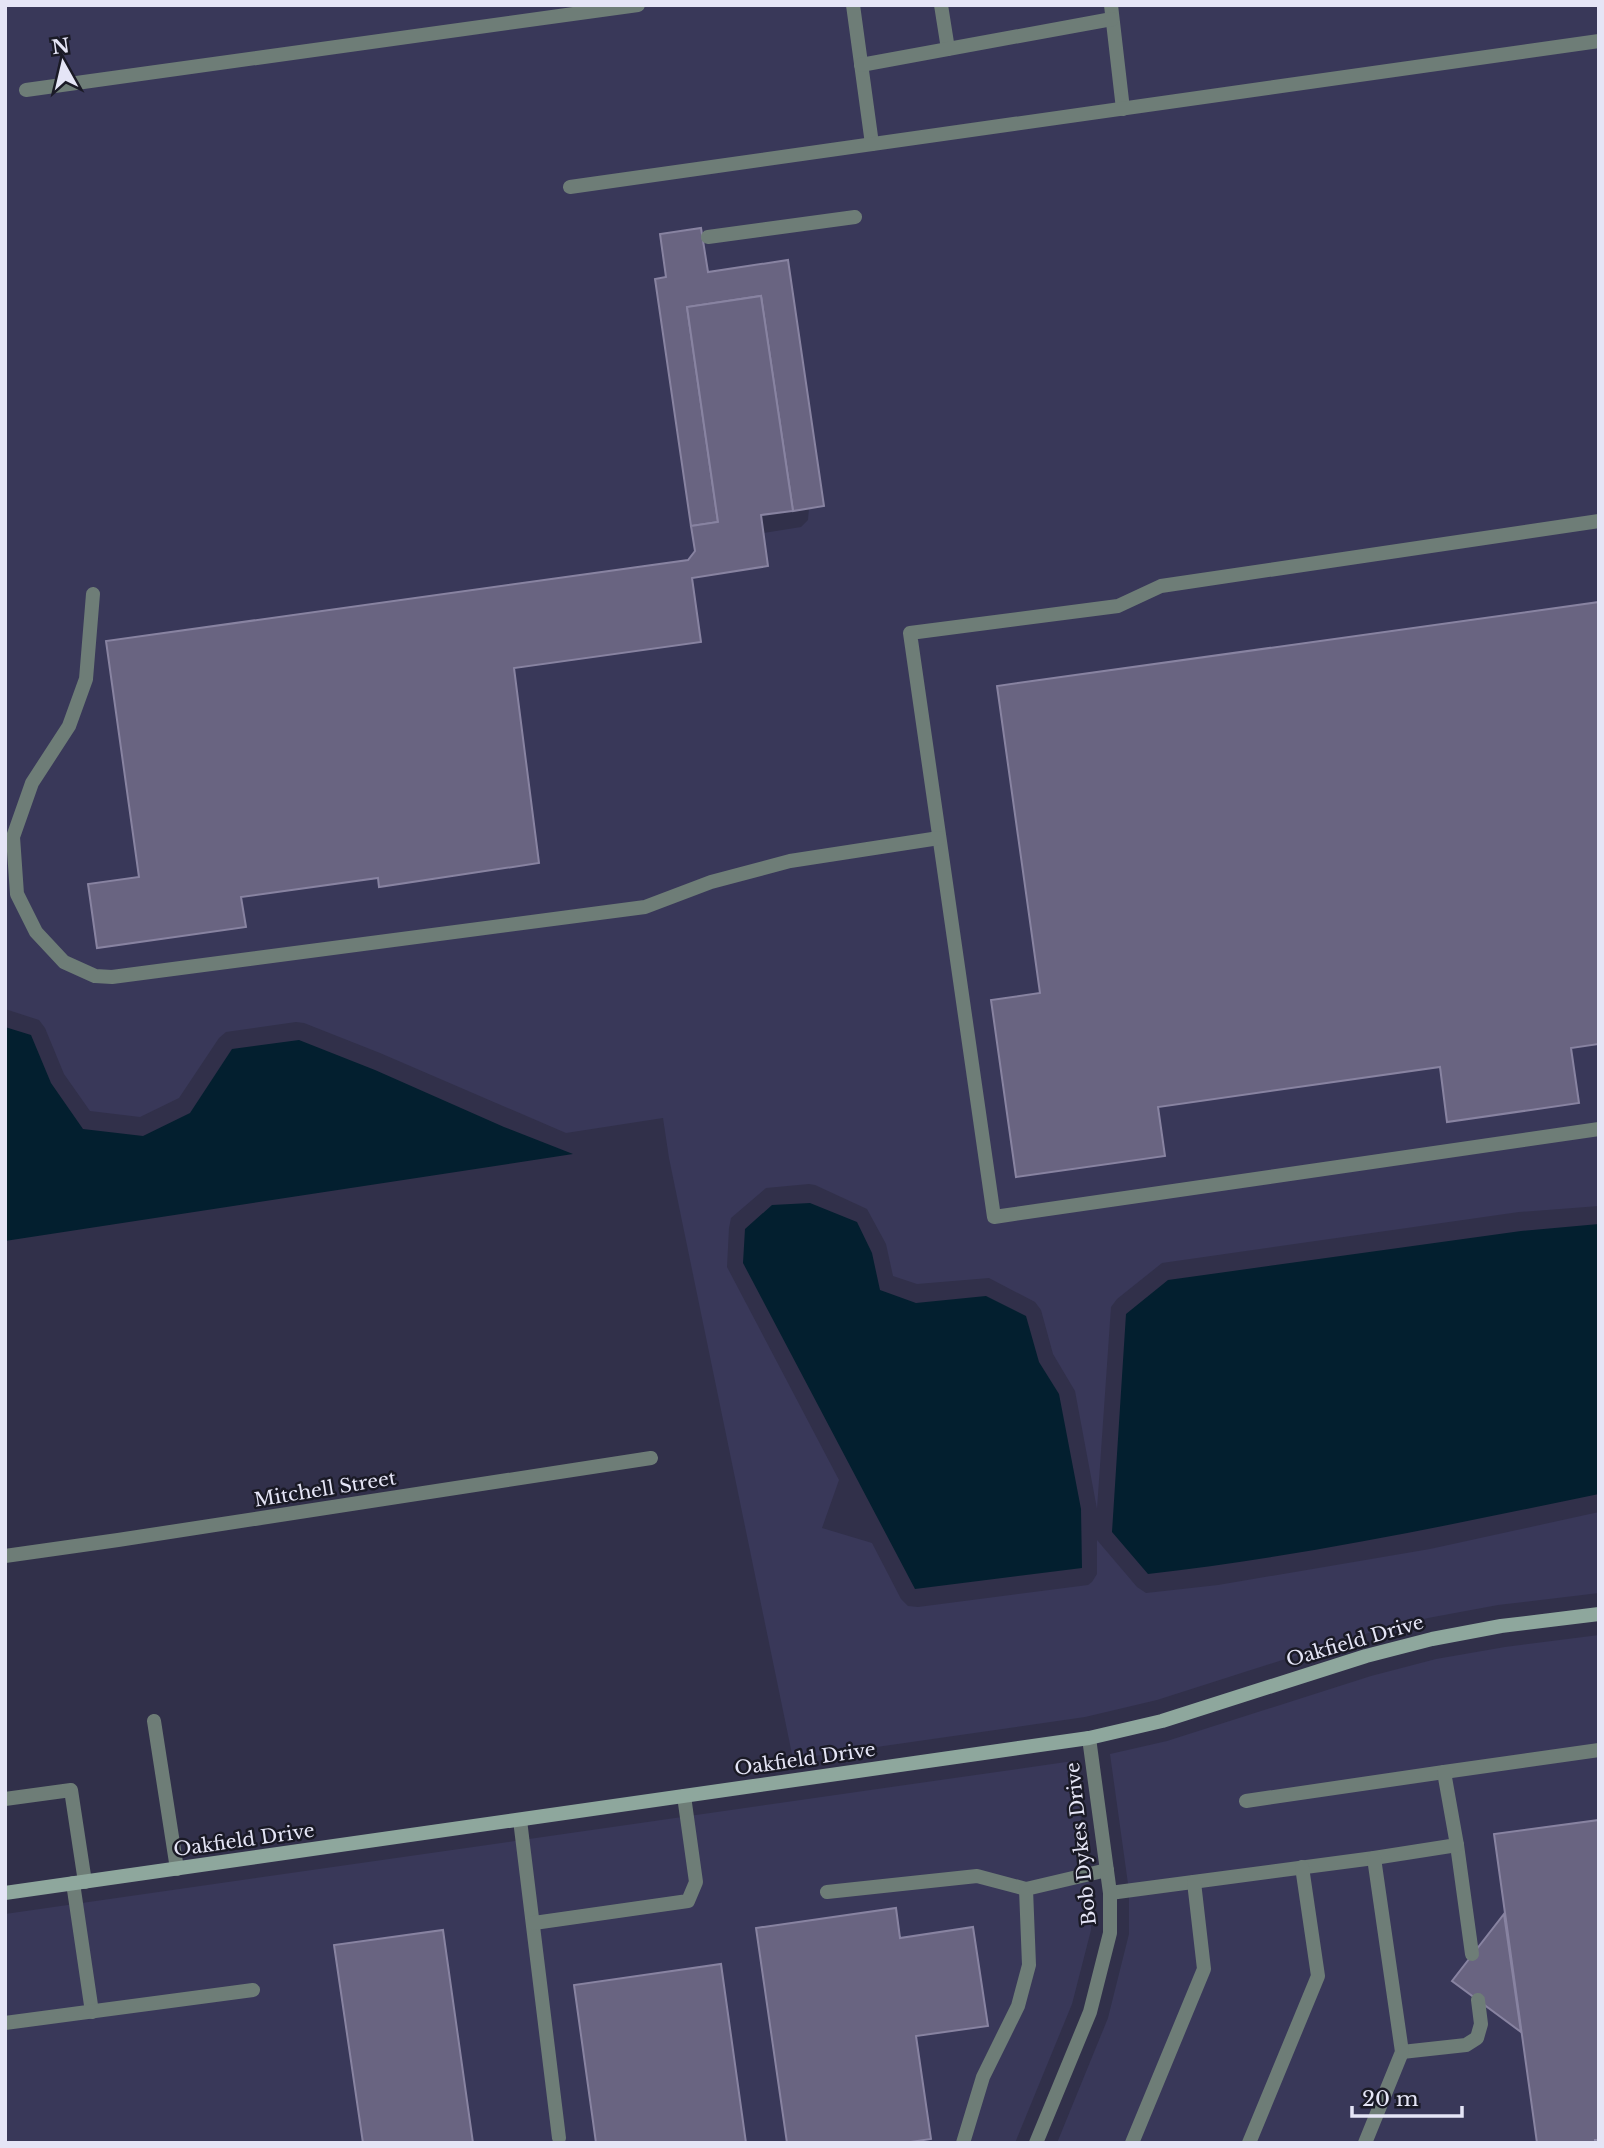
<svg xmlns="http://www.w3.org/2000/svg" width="1604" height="2148" font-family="'Libre Baskerville',serif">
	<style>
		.built { fill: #393859; fill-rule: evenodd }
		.water { fill: #031f2f }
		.building { fill: #696481; stroke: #8883a1; stroke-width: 2 }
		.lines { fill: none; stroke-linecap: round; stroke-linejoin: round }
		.lane { stroke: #6e7d77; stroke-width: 14 }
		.street { stroke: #6e7d77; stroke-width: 14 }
		.secondary { stroke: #8ea79d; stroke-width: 14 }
		.labels { text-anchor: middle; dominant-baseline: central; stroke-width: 5; stroke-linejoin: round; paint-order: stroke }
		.street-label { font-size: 19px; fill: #e5e5f6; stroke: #1a1a26 }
	</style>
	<rect width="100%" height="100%" fill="#31304a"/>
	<g class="built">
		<path d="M5,5H1599V1206L1519,1212L1162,1263L1117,1299L1111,1307L1097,1509L1075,1391L1053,1354L1041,1310L1035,1302L989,1278L917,1284L893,1276L886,1244L867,1209L815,1185L809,1184L766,1188L731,1218L729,1228L727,1267L839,1480L822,1528L872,1543L901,1599L908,1606L918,1607L1088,1585L1092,1582L1097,1574V1540L1137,1587L1146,1593L1218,1585L1430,1549L1599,1512V1593L1498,1605L1428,1618L1361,1635L1157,1700L1085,1717L793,1759L669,1158L663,1118L566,1133L380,1053L304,1023L296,1022L226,1032L219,1038L179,1098L140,1117L90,1111L64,1074L45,1028L39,1020L5,1009ZM675,294L809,508L808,520L801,527L721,540Z"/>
		<polygon points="1599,1635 1599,2143 1057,2143 1108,2018 1129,1934 1129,1891 1110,1754 1167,1741 1371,1676 1436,1659 1505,1647"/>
		<polygon points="1073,1761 1091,1894 1091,1930 1072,2004 1015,2143 5,2143 5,1914"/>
	</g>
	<g class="water">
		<polygon points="5,1027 31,1035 51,1083 83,1129 143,1136 190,1113 232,1049 299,1040 375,1070 504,1127 573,1154 5,1241"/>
		<polygon points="810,1203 857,1222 872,1253 880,1290 916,1303 986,1296 1026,1316 1039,1362 1059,1394 1081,1509 1082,1568 915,1589 743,1263 745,1229 772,1205"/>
		<path d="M1599,1224V1494C1449,1525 1300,1557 1148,1574L1112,1532L1126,1314L1168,1280L1521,1231Z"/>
	</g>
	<g class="building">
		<polygon points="701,228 708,272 788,260 824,506 793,511 761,296 687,307 718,522 691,526 655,279 666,277 660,234"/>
		<polygon points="761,296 793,511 761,515 768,566 692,578 701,642 514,668 539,863 379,887 378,878 241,897 246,927 97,948 88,884 139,877 106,641 688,560 695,551 691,526 718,522 687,307"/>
		<polygon points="1599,602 1599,1044 1571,1048 1579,1103 1447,1122 1440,1067 1158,1107 1165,1156 1016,1177 991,1000 1040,993 997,686"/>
		<polygon points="1599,1820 1599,2140 1595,2140 1595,2143 1537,2143 1494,1834"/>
		<polygon points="896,1908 900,1938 973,1927 988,2026 916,2036 931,2139 904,2143 787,2143 756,1928"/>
		<polygon points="1504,1914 1521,2032 1452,1981"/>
		<polygon points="443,1930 473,2143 363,2143 334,1945"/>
		<polygon points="721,1964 746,2143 596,2143 574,1985"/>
	</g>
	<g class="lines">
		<g class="lane">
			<polyline points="853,5 872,144"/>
			<polyline points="941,5 948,49"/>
			<polyline points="1111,5 1123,109"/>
			<polyline points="861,65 1112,19"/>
			<polyline points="26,90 638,5"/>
			<polyline points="570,187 1599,41"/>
			<polyline points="708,237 855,217"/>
			<polyline points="1599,521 1161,586 1118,606 910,633 994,1217 1599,1129"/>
			<polyline points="93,594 86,679 69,726 32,783 13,837 17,894 36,932 64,962 95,976 112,977 645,907 711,882 790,861 939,838"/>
			<polyline points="154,1721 177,1869"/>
			<polyline points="5,1799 71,1790 85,1882"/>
			<polyline points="1246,1801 1444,1772"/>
			<polyline points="520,1820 559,2138"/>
			<polyline points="1457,1845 1472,1954"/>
			<polyline points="73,1883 92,2012"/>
			<polyline points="827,1892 977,1876 1026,1889"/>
			<polyline points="1110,1893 1374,1858 1457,1845 1444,1772 1599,1750"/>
			<polyline points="534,1923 688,1901 696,1882 684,1796"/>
			<polyline points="5,2023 253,1990"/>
			<polyline points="1402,2052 1466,2045 1477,2038 1481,2024 1478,2000"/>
			<polyline points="963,2143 983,2077 1018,2006 1029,1965 1026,1889 1107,1870"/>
			<polyline points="1132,2143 1204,1969 1194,1882"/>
			<polyline points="1249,2143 1318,1976 1302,1867"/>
			<polyline points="1365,2143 1402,2052 1374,1858"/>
		</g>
		<g class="street">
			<polyline points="5,1556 118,1540 651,1458"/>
			<polyline points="1036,2143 1090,2012 1110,1933 1110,1893 1089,1738"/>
		</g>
		<polyline class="secondary" points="5,1893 1089,1738 1162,1721 1366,1656 1432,1639 1501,1626 1599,1614"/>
	</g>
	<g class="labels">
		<g class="street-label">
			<text transform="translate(325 1489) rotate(-9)">Mitchell Street</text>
			<text transform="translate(1355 1641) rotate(-16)">Oakfield Drive</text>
			<text transform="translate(805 1759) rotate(-8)">Oakfield Drive</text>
			<text transform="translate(244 1840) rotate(-8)">Oakfield Drive</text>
			<text transform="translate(1081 1844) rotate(-96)">Bob Dykes Drive</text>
		</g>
	</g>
	<rect width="1604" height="2148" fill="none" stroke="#e5e5f6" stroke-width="14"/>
	<g transform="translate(63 63) rotate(352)" stroke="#1a1a26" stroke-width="5" paint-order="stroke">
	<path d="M0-5L12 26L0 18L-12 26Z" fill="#e5e5f6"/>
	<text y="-10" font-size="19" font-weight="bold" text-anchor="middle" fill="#e5e5f6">N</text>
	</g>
	<path d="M1352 2106v10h110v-10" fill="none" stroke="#e5e5f6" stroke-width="3.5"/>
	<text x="1362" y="2106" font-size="21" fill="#e5e5f6" stroke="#1a1a26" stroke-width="5" paint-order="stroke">20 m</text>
</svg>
